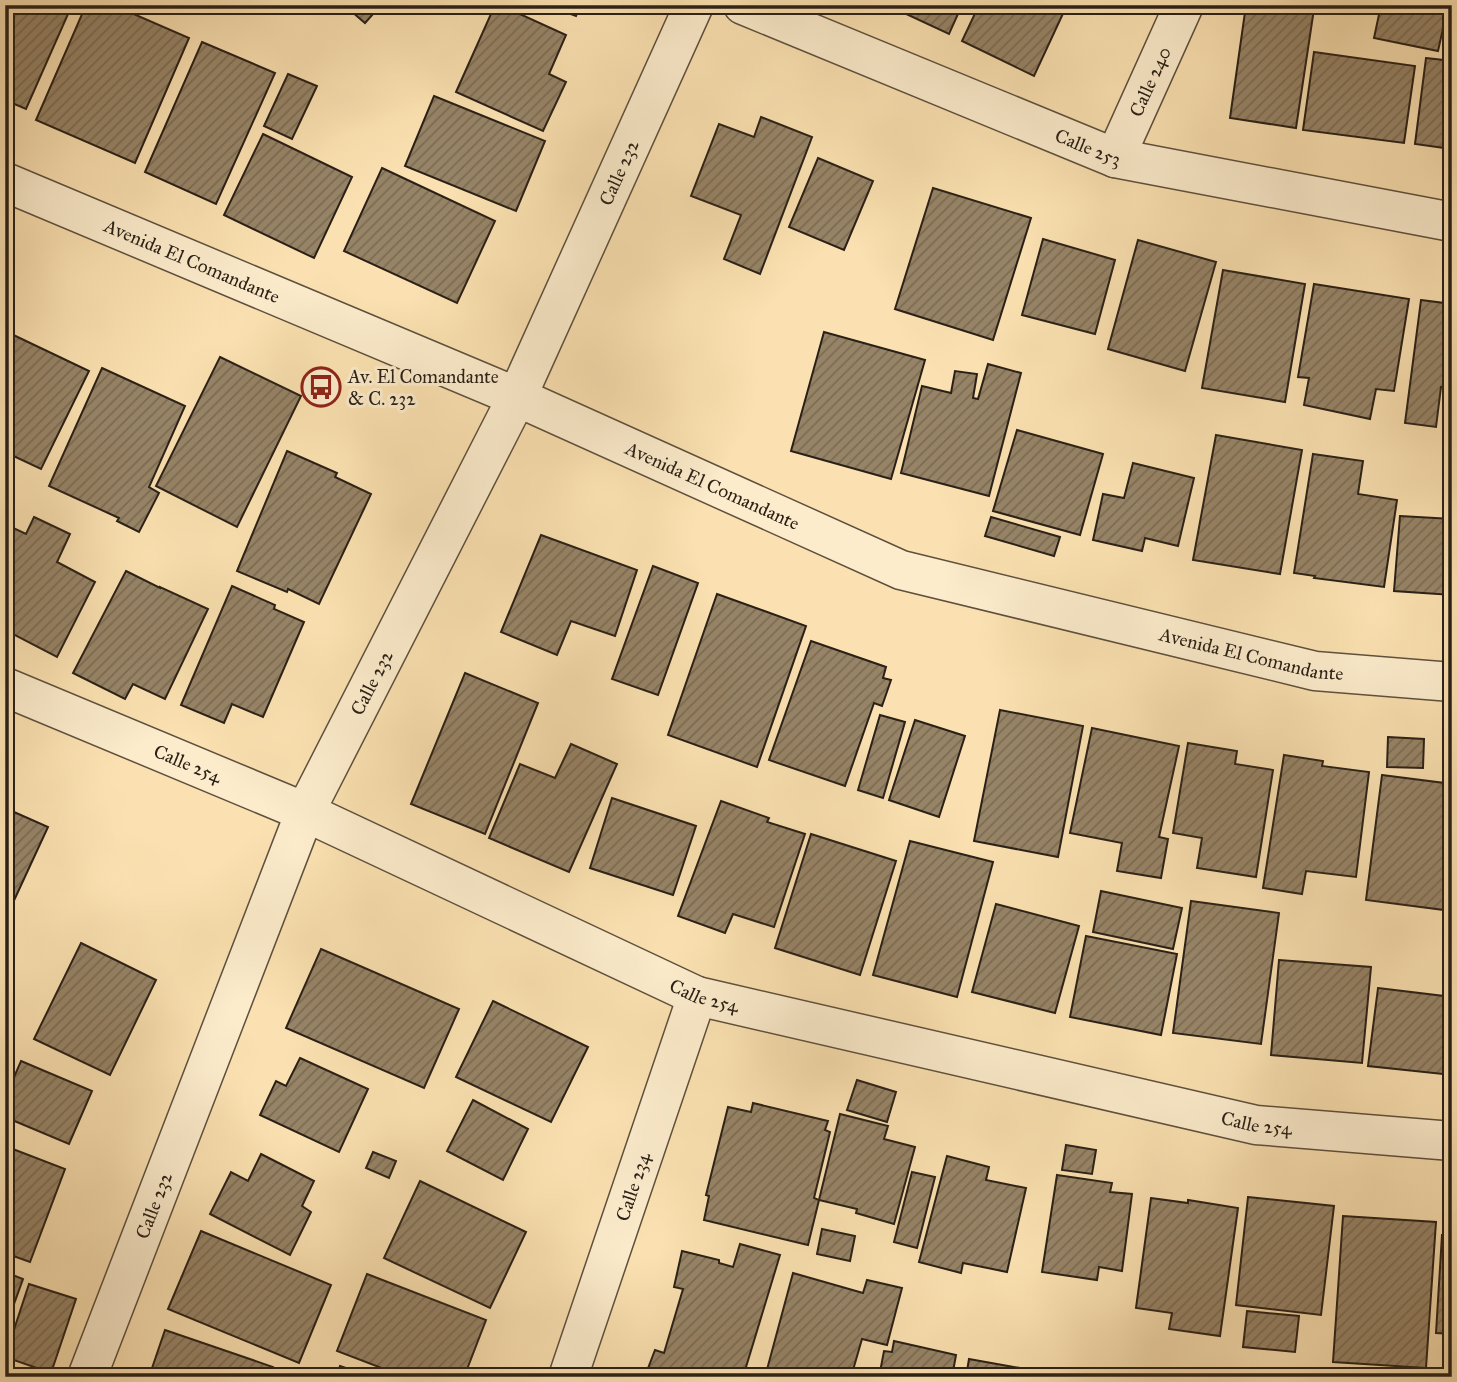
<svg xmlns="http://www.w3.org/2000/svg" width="1457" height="1382" font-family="'IM FELL Great Primer',serif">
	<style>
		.building { fill: url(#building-hatch); stroke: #2a2017; stroke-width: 2 }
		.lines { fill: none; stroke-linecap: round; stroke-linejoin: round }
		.minor-casing { stroke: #5e503e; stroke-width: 41 }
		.minor { stroke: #fceccc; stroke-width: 38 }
		.labels { text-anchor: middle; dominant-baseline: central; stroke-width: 6; stroke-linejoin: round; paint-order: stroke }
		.street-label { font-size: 19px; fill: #2a2017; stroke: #fceccc }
		.poi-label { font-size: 19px; fill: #2a2017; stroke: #fceccc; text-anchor: start }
	</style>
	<defs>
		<pattern id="building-hatch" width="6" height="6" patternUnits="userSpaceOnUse" patternTransform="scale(1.75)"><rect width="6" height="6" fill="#978467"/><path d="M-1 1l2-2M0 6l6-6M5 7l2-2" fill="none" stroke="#7b6c54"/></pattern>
	</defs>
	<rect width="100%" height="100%" fill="#fbe1b1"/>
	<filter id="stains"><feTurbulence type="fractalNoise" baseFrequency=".00286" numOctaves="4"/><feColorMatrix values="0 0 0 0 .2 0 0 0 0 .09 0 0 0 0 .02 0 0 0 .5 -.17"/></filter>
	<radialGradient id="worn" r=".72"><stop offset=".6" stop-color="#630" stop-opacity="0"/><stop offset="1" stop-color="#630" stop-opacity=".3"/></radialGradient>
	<g class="building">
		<polygon points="5,5 72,5 26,109 5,100"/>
		<polygon points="86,5 113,5 189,38 135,163 36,120"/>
		<polygon points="344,5 381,5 365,23"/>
		<polygon points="495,5 500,5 566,35 549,74 566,82 543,131 456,92"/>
		<polygon points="546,5 580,5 576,16"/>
		<polygon points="887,5 962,5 949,34"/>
		<polygon points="979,5 1067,5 1034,76 962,41"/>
		<polygon points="1246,5 1287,5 1314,9 1296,128 1230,118"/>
		<polygon points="1381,5 1400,5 1446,15 1438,51 1374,38"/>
		<polygon points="202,42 275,73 216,204 145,172"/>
		<polygon points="1314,52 1415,66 1404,143 1303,130"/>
		<polygon points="1426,58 1452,61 1452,149 1415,144"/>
		<polygon points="288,74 317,86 292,139 264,126"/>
		<polygon points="434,96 545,141 516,211 405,166"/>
		<polygon points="761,117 812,137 760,274 724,259 741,215 691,196 719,124 754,137"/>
		<polygon points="263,134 352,177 314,258 224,215"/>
		<polygon points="818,158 873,181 844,250 789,227"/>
		<polygon points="382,168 495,221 457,303 344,251"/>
		<polygon points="933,188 1031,218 993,340 895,309"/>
		<polygon points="1043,239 1115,260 1095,334 1022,315"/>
		<polygon points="1138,240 1216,262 1185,371 1108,349"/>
		<polygon points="1223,270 1305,284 1285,402 1202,388"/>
		<polygon points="1314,284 1409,299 1394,391 1376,389 1370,419 1304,405 1309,378 1298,377"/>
		<polygon points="1421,300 1452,304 1452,388 1441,387 1436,427 1405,423"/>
		<polygon points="5,331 89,371 41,469 5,452"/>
		<polygon points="824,332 925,360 891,479 791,451"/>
		<polygon points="220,357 301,396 237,527 156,486"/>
		<polygon points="988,364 1021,373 989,496 901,473 922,386 951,393 955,371 977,374 973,398 978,399"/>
		<polygon points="102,368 185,406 149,487 159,493 139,532 117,521 119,518 49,486"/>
		<polygon points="1017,430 1103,454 1080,535 993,511"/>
		<polygon points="1216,435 1302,450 1280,574 1193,560"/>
		<polygon points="287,451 337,473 335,477 371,494 319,604 288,589 287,592 237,571"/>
		<polygon points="1313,454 1363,461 1358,494 1397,500 1384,587 1314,578 1315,576 1294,573"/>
		<polygon points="1133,463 1194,478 1178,546 1145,538 1142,551 1093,540 1103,494 1124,498"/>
		<polygon points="1400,516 1452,519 1452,595 1394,591"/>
		<polygon points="34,517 70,534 57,562 95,582 57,657 5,630 5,524 26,534"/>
		<polygon points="991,517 1060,537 1054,556 985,536"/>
		<polygon points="541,535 637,570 615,636 571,621 557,655 501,632"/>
		<polygon points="653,566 698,583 658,695 612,679"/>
		<polygon points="126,571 160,588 160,587 208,609 165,699 133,684 125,699 73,673"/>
		<polygon points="232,586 275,605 274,609 304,622 263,717 232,704 224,723 181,705"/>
		<polygon points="717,594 806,626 757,767 668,735"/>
		<polygon points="811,641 886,667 883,678 891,680 882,706 874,703 845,786 769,760"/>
		<polygon points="465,673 538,703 485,834 411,804"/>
		<polygon points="1000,710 1083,726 1058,857 974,841"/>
		<polygon points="880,715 905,722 883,798 858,790"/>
		<polygon points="915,720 965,736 939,817 889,800"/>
		<polygon points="1092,728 1179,746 1159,837 1168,839 1161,878 1117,871 1122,843 1070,833"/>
		<polygon points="1388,737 1424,739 1423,768 1387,767"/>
		<polygon points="1188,743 1237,751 1235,764 1273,770 1256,877 1197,868 1202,838 1173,833"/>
		<polygon points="571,744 617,764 569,872 489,838 520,764 555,778"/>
		<polygon points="1284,755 1323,761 1322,766 1369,772 1356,877 1306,871 1302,894 1263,888"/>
		<polygon points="1382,775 1452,784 1452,911 1366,900"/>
		<polygon points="612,798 696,826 673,895 590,868"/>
		<polygon points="721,801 769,818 767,822 805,834 774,927 733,914 725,933 678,916"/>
		<polygon points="5,808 48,827 11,907 5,905"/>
		<polygon points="811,834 896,861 860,975 775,948"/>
		<polygon points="910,841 993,862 957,997 873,975"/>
		<polygon points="1101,891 1182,908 1173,949 1093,932"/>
		<polygon points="1191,901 1279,913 1261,1044 1173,1033"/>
		<polygon points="996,904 1079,926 1055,1013 972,992"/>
		<polygon points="1086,936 1177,954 1161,1035 1070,1017"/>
		<polygon points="81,943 156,980 110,1075 34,1039"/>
		<polygon points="321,949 459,1009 424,1088 286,1028"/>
		<polygon points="1279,960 1371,967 1362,1063 1271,1055"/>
		<polygon points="1378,988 1452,997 1452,1075 1368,1066"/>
		<polygon points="493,1001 588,1047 551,1122 456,1077"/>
		<polygon points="300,1058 368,1089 339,1152 260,1115 276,1081 286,1086"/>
		<polygon points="21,1061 92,1091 69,1144 5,1117 5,1098"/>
		<polygon points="857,1080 896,1092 887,1122 847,1110"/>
		<polygon points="473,1100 528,1129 503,1180 447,1151"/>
		<polygon points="753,1103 828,1121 825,1130 830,1132 814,1198 819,1200 808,1245 704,1220 709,1196 706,1195 728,1107 751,1112"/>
		<polygon points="840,1114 888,1126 884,1139 915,1147 894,1224 856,1213 857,1209 819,1200"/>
		<polygon points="1066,1145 1096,1150 1092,1174 1062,1170"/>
		<polygon points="5,1146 65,1169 30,1262 5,1253"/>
		<polygon points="373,1152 396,1161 389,1178 366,1168"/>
		<polygon points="261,1154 314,1181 302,1206 311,1212 290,1255 210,1214 231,1172 248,1181"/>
		<polygon points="947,1156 989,1167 986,1180 1026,1188 1007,1272 963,1263 961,1273 919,1262"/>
		<polygon points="912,1172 935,1177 917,1248 894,1242"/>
		<polygon points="1057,1175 1112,1183 1110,1192 1132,1194 1122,1271 1099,1267 1097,1280 1042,1272"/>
		<polygon points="420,1181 526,1232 490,1308 384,1258"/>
		<polygon points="1248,1197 1334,1206 1321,1315 1236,1305"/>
		<polygon points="1151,1198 1188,1203 1188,1200 1238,1208 1220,1336 1169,1329 1172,1313 1136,1308"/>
		<polygon points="1343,1216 1436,1222 1426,1368 1333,1362"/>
		<polygon points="822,1229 855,1236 850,1261 817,1254"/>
		<polygon points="201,1231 331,1285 299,1363 168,1309"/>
		<polygon points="1442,1235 1452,1235 1452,1334 1436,1333"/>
		<polygon points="740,1244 780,1255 743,1377 660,1377 647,1371 655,1350 664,1353 683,1289 674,1287 682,1251 719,1260 719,1263 733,1267"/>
		<polygon points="5,1272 23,1279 5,1329"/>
		<polygon points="793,1273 863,1293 867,1280 902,1288 887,1345 862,1339 851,1377 765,1377"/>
		<polygon points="367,1274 486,1320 464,1377 405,1377 337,1351"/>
		<polygon points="29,1284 76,1299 51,1373 5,1357"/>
		<polygon points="1247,1311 1299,1316 1295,1352 1243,1347"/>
		<polygon points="165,1330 273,1367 269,1377 149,1377"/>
		<polygon points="894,1341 956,1355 952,1377 879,1377 884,1351 892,1352"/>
		<polygon points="969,1359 1054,1374 1053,1377 966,1377"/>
		<polygon points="340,1366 372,1377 337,1377"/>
	</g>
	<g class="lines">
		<g class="minor-casing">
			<g id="minor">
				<path id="s1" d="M743,5L1115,158L1452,222"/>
				<path id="s2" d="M1115,158L1184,5"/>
				<path id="s3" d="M5,182L517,397L901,570L1315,671L1452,682"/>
				<path id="s4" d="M5,687L305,812L697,996L1256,1125L1452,1141"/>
				<path id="s5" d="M87,1377L305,812L517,397L694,5"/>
				<path id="s6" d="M568,1377L697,996"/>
			</g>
		</g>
		<use href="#minor" class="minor"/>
	</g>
	<defs>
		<g id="bus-ring" transform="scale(2.0125)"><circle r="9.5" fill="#fceccc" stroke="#8f2418" stroke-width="1.5"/><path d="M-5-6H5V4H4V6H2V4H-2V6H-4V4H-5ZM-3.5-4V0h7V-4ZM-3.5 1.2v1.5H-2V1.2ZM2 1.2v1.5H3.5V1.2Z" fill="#8f2418"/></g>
	</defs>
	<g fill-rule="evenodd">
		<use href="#bus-ring" x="321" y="387"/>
	</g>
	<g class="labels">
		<g class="street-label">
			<text stroke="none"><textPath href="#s2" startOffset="84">Calle 240</textPath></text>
			<text stroke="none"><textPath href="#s1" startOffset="373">Calle 253</textPath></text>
			<text stroke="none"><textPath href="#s5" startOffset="1318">Calle 232</textPath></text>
			<text stroke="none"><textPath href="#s3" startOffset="203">Avenida El Comandante</textPath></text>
			<text stroke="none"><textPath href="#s3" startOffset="770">Avenida El Comandante</textPath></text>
			<text stroke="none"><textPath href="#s3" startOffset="1337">Avenida El Comandante</textPath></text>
			<text stroke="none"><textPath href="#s5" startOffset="751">Calle 232</textPath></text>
			<text stroke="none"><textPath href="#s4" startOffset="198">Calle 254</textPath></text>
			<text stroke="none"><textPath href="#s4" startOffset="765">Calle 254</textPath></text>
			<text stroke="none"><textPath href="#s4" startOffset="1332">Calle 254</textPath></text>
			<text stroke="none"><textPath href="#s6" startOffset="201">Calle 234</textPath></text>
			<text stroke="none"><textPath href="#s5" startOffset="184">Calle 232</textPath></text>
		</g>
		<g class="poi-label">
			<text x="348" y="376">Av. El Comandante<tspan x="348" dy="22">&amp; C. 232</tspan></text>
		</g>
	</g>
	<rect width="1457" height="1382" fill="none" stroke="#fbe1b1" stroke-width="28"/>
	<rect x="7" y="7" width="1443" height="1368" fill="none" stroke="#2a2017" stroke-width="3.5"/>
	<rect x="14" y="14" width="1429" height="1354" fill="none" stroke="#2a2017" stroke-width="2"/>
	<rect width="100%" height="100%" filter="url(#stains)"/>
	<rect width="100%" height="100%" fill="url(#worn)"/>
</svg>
